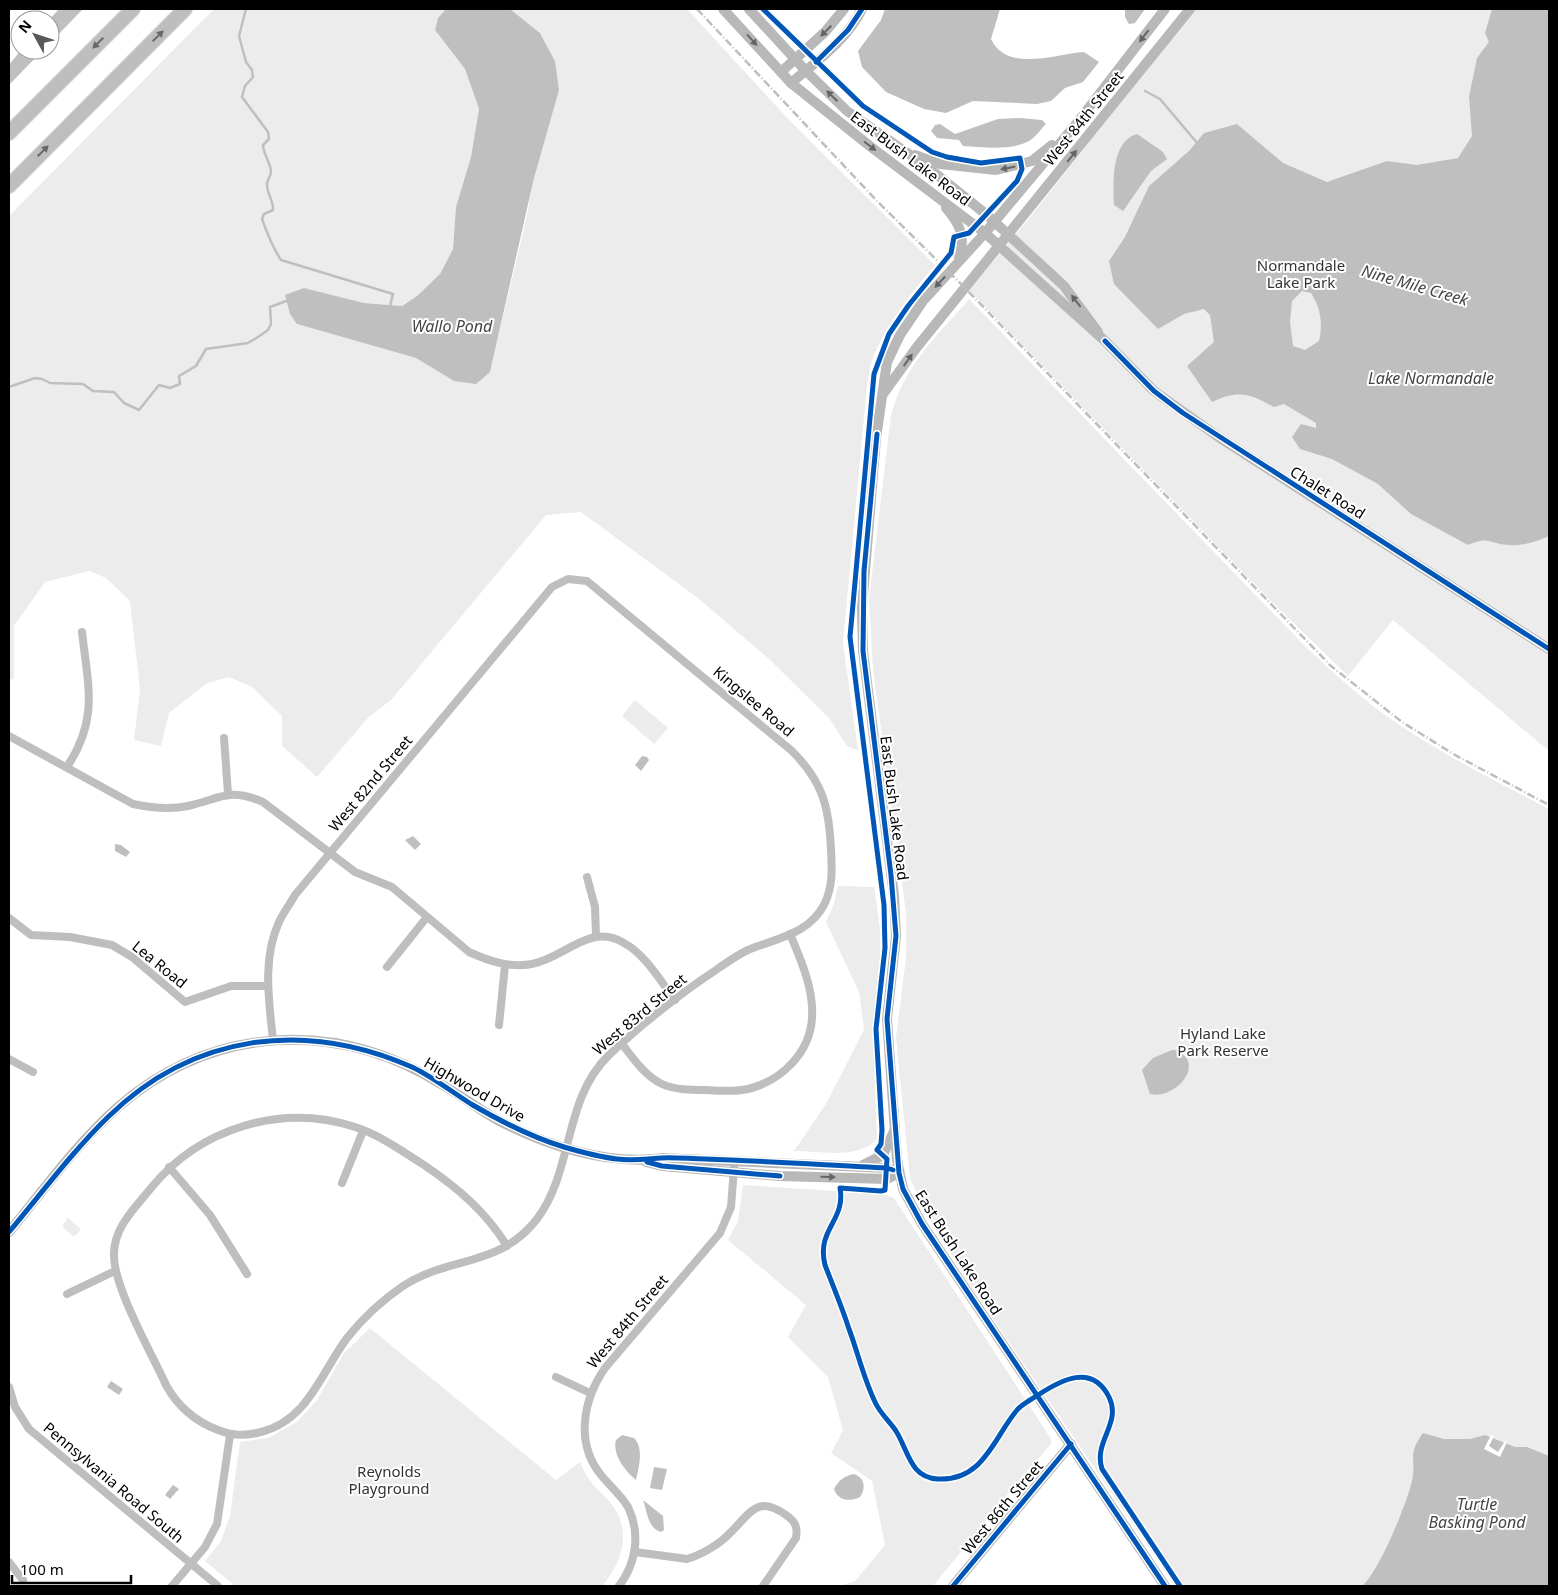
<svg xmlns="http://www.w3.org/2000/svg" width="1558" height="1595" font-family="'Noto Sans',sans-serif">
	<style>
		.green { fill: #ececec }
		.water { fill: #bfbfbf; fill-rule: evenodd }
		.pier { fill: #fff }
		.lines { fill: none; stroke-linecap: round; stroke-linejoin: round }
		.stream { stroke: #bfbfbf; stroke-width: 2.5 }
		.highway-casing { stroke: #dbdbdb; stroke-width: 16 }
		.street { stroke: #bebebe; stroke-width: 8 }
		.secondary { stroke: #b8b8b8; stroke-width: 10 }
		.highway { stroke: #bebebe; stroke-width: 14 }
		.rail { stroke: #bebebe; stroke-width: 2.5; stroke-dasharray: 8 2.5 1 2.5; stroke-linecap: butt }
		.cycleway-casing { stroke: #fff; stroke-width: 8 }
		.cycleway { stroke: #0057b8; stroke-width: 5 }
		.oneway { fill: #656565 }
		.oneway2 { fill: #686868 }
		.labels { text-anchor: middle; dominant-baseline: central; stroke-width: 4; stroke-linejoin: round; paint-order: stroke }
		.street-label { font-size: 15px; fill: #000; stroke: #fff }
		.park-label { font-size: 15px; fill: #333; stroke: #fff }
		.water-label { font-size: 16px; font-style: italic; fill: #444; stroke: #fff }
	</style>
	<rect width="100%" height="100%" fill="#fff"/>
	<g class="green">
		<path d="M214,9H446L438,18L435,30L465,69L479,109L471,157L456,207L453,249L440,274L417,296L402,306L364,303L304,288L297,324L416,358L454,381L490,372L526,220L555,61L540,33L510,9H687L789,120L935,265C912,293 888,321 874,355C870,364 869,375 867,385L843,643L858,750L847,746L829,718L770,660L698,598L581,512L546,515L392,699L368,718L317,777L282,746V716L252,687L229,677L207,683L169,713L161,746L134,740L140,690L130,601L106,578L89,571L45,582L14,626V679L9,680V216Z"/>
		<polygon points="1195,9 1549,9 1549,751 1393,620 1348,676 1268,598 969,290 1027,221"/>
		<path d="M969,299L1303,644C1328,668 1353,691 1381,712C1433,750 1492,779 1549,809V1586H1175L964,1276L921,1203L910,1178L896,1038L906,958V913L873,669L869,599L891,415C905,365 935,338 969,299Z"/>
		<polygon points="635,700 668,728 654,744 622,716"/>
		<path d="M838,886L874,887L880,928V956L873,1032L877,1139C859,1160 820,1151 794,1151L826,1104L864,1030L859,992L826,922L834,904Z"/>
		<polygon points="743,1185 883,1194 894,1198 1051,1439 1051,1444 1021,1478 933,1586 841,1586 855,1581 885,1545 872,1481 831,1453 843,1430 828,1377 788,1337 806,1305 728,1240 738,1221"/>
		<polygon points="68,1218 81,1229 74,1237 62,1226"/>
		<path d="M370,1328L556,1480L580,1462C583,1468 585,1474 589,1479C596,1490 608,1498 615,1509C631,1535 621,1565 602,1586H235L205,1561L221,1541L230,1516L240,1442L268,1438L297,1422L317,1400L344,1353Z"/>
	</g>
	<g class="water">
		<polygon points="59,9 83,9 50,43 49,20"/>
		<polygon points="446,9 510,9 540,33 555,61 559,90 534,178 490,372 476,384 454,381 416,358 297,324 290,314 285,295 304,288 364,303 402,306 417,296 440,274 453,249 456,207 471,157 479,109 465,69 435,30 438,18"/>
		<path d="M885,9H1000L991,39C1007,73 1054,54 1084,52L1099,62L1083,82L1065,88L1051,101L1037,104L973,101L946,113L924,109L886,92L862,67L858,51L881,20Z"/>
		<polygon points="1125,9 1145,9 1135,23 1129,24 1125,17"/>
		<path d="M1492,9H1549V536C1538,541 1523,546 1511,545C1489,545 1492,535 1468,545L1411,514L1378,484L1332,459L1300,449L1292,437L1301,424L1316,428V423L1284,404L1274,407C1251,394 1238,389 1212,402L1187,366L1214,342L1210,315L1204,309L1184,314L1158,329L1114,284L1109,261L1125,237L1149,186L1189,151L1204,133L1237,124L1283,163L1327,182L1387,161L1417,165L1458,158L1472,136L1469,97L1477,58L1489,42L1485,33ZM1302,291L1311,293C1321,309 1323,323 1319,341L1305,350L1293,346L1290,322L1292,301Z"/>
		<polygon points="21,50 43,50 9,85 9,65"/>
		<path d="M1020,118L1042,120L1046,124C1041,129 1035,138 1029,141C1011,151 982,147 963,146L959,140L937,138L931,131L935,125L940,124L955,134L998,119Z"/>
		<path d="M1137,134L1163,152L1167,159L1151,171L1123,211L1114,205C1113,183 1111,141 1137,134Z"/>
		<polygon points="642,756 647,757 649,760 641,771 635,765"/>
		<polygon points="413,836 421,844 415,850 405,840"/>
		<polygon points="115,844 121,845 130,852 126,857 115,851"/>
		<path d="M1172,1050H1178C1181,1054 1187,1057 1188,1061C1194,1080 1166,1099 1150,1094L1142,1070L1153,1058Z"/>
		<polygon points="111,1381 123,1389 119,1395 107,1387"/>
		<path d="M1423,1433L1444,1439H1470L1485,1435L1515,1447H1527L1549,1456V1586H1362C1379,1572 1407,1503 1412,1481C1417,1457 1406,1457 1423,1433Z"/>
		<path d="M622,1435L634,1438C644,1448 639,1467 636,1480C625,1471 612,1454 616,1440Z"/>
		<polygon points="654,1467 667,1469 662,1490 650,1488"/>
		<path d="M854,1474C865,1478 866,1488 860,1497C850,1502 838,1501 834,1489C839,1480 844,1476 854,1474Z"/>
		<polygon points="173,1485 179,1489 170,1499 165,1495"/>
		<path d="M643,1500L663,1516L664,1530L661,1532C648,1529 647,1511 643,1500Z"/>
	</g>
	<polygon class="pier" points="1491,1435 1494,1436 1489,1446 1498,1452 1505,1441 1507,1442 1500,1457 1484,1449"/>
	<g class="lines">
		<g class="stream">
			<path d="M246,9L239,36L246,62L252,70L253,77L245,86L242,97L268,132L269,139L263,145C263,154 271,163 271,172C271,175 268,179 267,183C266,193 274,201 273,210L264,214L262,219C267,233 273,248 281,260L393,294L390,306"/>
			<polyline points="1145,91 1160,99 1198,144"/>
			<polyline points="9,387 35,378 42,379 50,383 83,384 93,391 114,392 124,403 139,410 159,385 170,388 180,384 179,376 196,366 206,349 248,343 258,337 268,330 271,324 270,307 289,300"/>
		</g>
		<g class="highway-casing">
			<g id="highway">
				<polyline points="9,133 133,9"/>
				<polyline points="9,186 185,9"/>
			</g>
		</g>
		<g class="street">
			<path d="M9,736L133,804C152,808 169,810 188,806C220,799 228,787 263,802L355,872L392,887L469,952C489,961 509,968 532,964C565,958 590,922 624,943C645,954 661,982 675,1000"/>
			<polyline points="224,738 228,794"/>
			<path d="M67,767C99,719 88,686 82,632"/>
			<polyline points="587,877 595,907 596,936"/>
			<polyline points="9,918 31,935 70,937 112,945 132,957 185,1002 231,986 267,986"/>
			<polyline points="387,967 427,917"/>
			<polyline points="499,1025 505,965"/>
			<path d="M273,1040C269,1001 262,959 279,922C283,913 290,904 295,895L552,587L568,579L587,581L792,751C823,782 829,807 831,849C832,869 833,885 825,903C810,934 777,938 748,950C737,955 726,963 716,970C681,993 639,1026 609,1055C563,1099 574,1170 537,1219C499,1268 448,1256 403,1286C381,1301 363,1318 347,1338C321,1373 308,1420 261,1432C245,1436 233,1436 218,1430C194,1421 178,1407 166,1385C152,1354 114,1288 114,1256C113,1228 135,1208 151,1188C200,1128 281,1103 355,1127C380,1135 402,1151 424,1165C458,1188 486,1212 507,1246"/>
			<path d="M622,1044C633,1058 645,1076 662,1084C675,1090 692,1090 707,1090C720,1091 735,1092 748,1089C781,1081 810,1053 812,1018C814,989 801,960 790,934"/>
			<polyline points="9,1059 33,1072"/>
			<polyline points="169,1167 210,1215 247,1274"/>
			<polyline points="342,1183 363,1131"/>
			<polyline points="67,1294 115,1271"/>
			<polyline points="556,1377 590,1393"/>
			<polyline points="9,1387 15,1407 29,1429 218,1586"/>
			<path d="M635,1552L687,1559C701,1555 720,1544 730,1533C750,1514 756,1494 786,1515C795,1521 798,1527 796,1538L763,1586"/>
			<polyline points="9,1562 23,1580"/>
			<polyline points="172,1586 205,1547 217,1524 230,1435"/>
			<path d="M619,1586C636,1564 641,1534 628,1507C621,1495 610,1486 601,1475C575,1443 583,1400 605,1368L720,1233L731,1207L734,1168"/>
		</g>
		<g class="secondary">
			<polyline points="723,9 791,83 871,147 985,233 1105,341 1154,391 1220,438 1549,649"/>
			<polyline points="749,9 806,71 847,111 926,166 987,215 1064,286 1098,332"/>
			<polyline points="1165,9 1077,123 985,233 923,301 900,335 887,362 876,438 862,608 863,651 894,896 896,936 887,1019 897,1160 903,1189 922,1224 1165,1586"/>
			<polyline points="781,72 825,32 844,9"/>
			<path d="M791,83C817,61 847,40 862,9"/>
			<polyline points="915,155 940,164 996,170 1032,161 1052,145"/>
			<path d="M946,208C960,224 966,237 959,258"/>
			<polyline points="883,394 917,347 1190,9"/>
			<polyline points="646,1162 662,1166 780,1176 887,1179 899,1173"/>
			<polyline points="863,1165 883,1155 894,1131"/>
			<path d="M9,1232C43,1191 78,1142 118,1107C213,1025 336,1019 441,1084C460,1095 477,1108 496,1119C544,1145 607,1166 663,1158L887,1168L899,1173"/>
			<polyline points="953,1586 1071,1444"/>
		</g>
		<use href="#highway" class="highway"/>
		<polyline class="rail" points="697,9 877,201 965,288 1331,666 1402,722 1455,755 1549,805"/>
		<g class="cycleway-casing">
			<g id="cycleway">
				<path d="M763,9L863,106L932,152L947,157L981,163L1020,158L1022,169L1017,181L969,233L954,237L951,253L908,306L889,334L874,374L850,637L884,905L885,948L876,1029L882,1130L881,1144L877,1150L887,1159L885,1190L881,1191L840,1188C846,1221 816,1229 825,1265C833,1286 842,1307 849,1329C858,1353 864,1380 876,1404C881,1414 890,1422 896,1431C908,1450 910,1478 938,1479C984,1481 994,1437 1017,1410C1022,1404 1032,1399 1038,1395C1061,1380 1092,1363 1109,1397C1122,1424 1093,1441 1102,1469L1180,1586"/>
				<polyline points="816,62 848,30 862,9"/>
				<polyline points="1105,341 1154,391 1183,413 1549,649"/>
				<polyline points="877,434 864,571 863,651 891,875 896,936 887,1019 899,1173 903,1189 922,1224 1165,1586"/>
				<polyline points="647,1162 662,1166 780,1176"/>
				<path d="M9,1232C41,1194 72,1152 108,1117C194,1033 305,1020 412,1067C433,1077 452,1092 471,1104C500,1121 531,1137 564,1147C581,1152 599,1157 617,1159C632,1161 646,1159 661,1158C675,1157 691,1159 705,1159C766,1161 826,1165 887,1168L893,1170"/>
				<polyline points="953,1586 1071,1444"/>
			</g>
		</g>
		<use href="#cycleway" class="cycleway"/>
	</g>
	<defs><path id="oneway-solid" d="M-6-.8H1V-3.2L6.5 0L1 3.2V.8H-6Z" transform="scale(1.25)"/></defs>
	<g class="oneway">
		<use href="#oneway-solid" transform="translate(826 31) rotate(135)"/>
		<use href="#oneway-solid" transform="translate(1144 36) rotate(128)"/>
		<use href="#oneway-solid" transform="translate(752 40) rotate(48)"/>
		<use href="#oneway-solid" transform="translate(832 96) rotate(-136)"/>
		<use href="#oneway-solid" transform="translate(870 146) rotate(37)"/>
		<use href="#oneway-solid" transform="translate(1072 156) rotate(-51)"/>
		<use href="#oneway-solid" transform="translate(1008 168) rotate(169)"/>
		<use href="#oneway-solid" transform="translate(940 282) rotate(133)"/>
		<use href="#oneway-solid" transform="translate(1076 301) rotate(-128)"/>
		<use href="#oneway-solid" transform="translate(908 360) rotate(-55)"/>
		<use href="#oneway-solid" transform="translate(828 1177) rotate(2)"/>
	</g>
	<g class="oneway2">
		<use href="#oneway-solid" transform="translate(158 36) rotate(-45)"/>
		<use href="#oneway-solid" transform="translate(98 43) rotate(135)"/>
		<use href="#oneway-solid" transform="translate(43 151) rotate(-45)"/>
	</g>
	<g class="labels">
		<g class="street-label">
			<text transform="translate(1083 118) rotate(-51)">West 84th Street</text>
			<text transform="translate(911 158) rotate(37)">East Bush Lake Road</text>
			<text transform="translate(1328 492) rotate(32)">Chalet Road</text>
			<text transform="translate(754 701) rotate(40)">Kingslee Road</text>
			<text transform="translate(370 783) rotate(-50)">West 82nd Street</text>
			<text transform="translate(895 808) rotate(83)">East Bush Lake Road</text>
			<text transform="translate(160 964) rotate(39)">Lea Road</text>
			<text transform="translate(639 1014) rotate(-40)">West 83rd Street</text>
			<text transform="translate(475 1089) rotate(30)">Highwood Drive</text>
			<text transform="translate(959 1252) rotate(57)">East Bush Lake Road</text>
			<text transform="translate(627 1321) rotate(-50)">West 84th Street</text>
			<text transform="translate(114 1482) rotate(40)">Pennsylvania Road South</text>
			<text transform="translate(1002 1507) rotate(-50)">West 86th Street</text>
		</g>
		<g class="park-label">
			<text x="1301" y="265">Normandale<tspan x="1301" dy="17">Lake Park</tspan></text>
			<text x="1223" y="1033">Hyland Lake<tspan x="1223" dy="17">Park Reserve</tspan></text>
			<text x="389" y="1471">Reynolds<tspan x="389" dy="17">Playground</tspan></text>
		</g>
		<g class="water-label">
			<text transform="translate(1415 285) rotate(16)">Nine Mile Creek</text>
			<text x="452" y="326">Wallo Pond</text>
			<text x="1431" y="378">Lake Normandale</text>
			<text x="1477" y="1504">Turtle<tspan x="1477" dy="18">Basking Pond</tspan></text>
		</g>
	</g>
	<rect width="1558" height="1595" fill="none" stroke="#000000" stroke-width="20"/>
	<g transform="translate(35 35) rotate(310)"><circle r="24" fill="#ffffff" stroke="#999999"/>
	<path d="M0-4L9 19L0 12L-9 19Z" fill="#595959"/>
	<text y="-8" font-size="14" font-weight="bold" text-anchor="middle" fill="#000000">N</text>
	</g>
	<path d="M12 1575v8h119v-8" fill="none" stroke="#000000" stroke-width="2.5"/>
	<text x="20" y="1575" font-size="15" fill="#000000" stroke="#ffffff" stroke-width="4" paint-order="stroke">100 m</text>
</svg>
